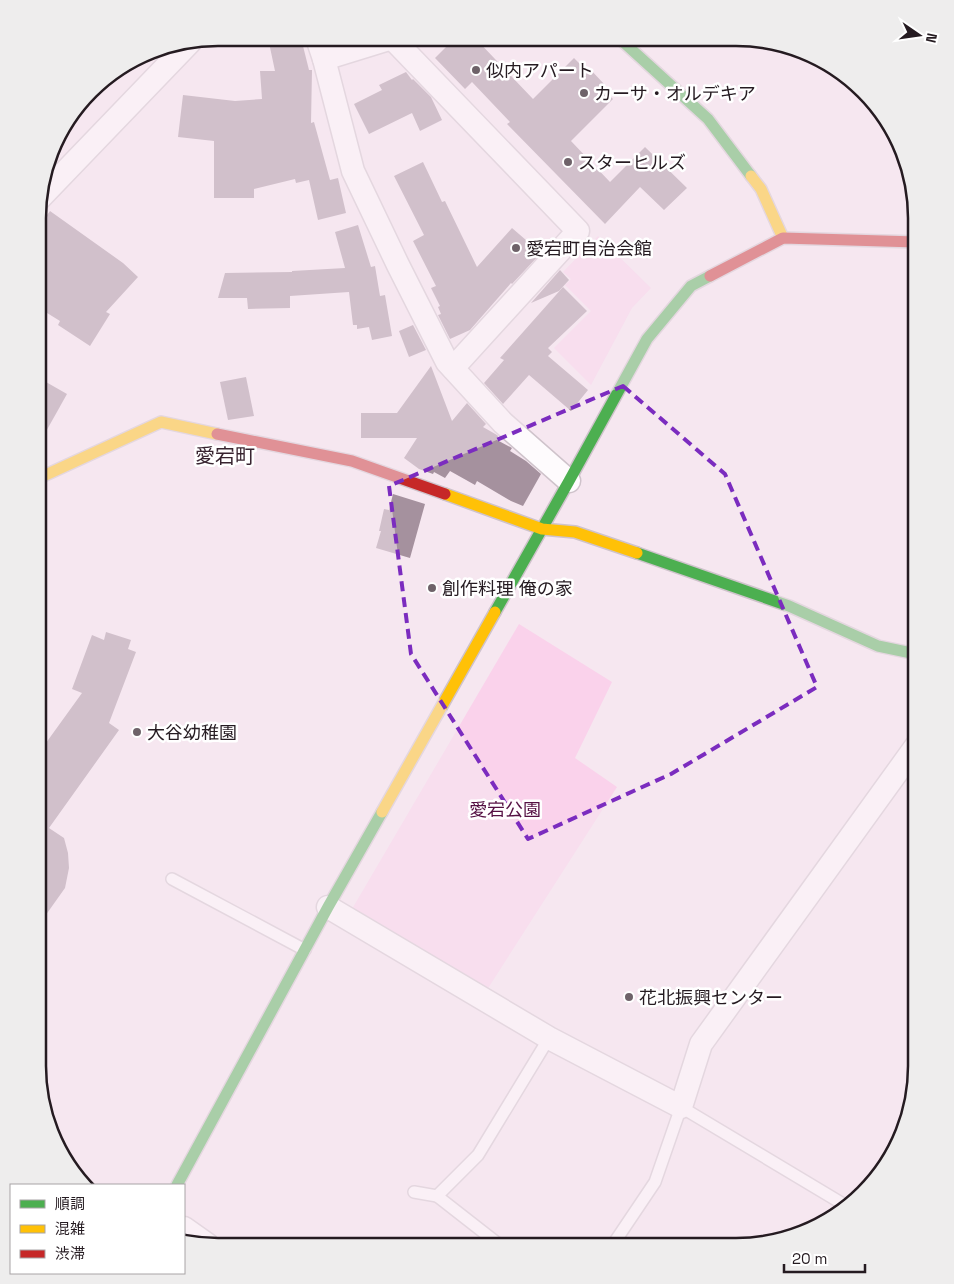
<svg xmlns="http://www.w3.org/2000/svg" width="954" height="1284" font-family="'Space Grotesk','Noto Sans JP',sans-serif">
	<style>
		.green { fill: #fad2eb }
		.building { fill: #a5919e }
		.lines { fill: none; stroke-linecap: round; stroke-linejoin: round }
		.lane-casing { stroke: #cfc3cb; stroke-width: 14 }
		.street-casing { stroke: #cfc3cb; stroke-width: 25 }
		.fast-casing { stroke: #cfc3cb; stroke-width: 14 }
		.slow-casing { stroke: #cfc3cb; stroke-width: 14 }
		.jam-casing { stroke: #cfc3cb; stroke-width: 14 }
		.lane { stroke: #fefbfd; stroke-width: 11 }
		.street { stroke: #fefbfd; stroke-width: 22 }
		.fast { stroke: #4caf50; stroke-width: 11 }
		.slow { stroke: #ffc107; stroke-width: 11 }
		.jam { stroke: #c62828; stroke-width: 11 }
		.marked { fill: none; stroke: #7b2cbf; stroke-width: 4; stroke-dasharray: 10 6; stroke-linejoin: round }
		.poi-dot { fill: #6e6269; stroke: #fff; stroke-width: 2 }
		.labels { text-anchor: middle; dominant-baseline: central; stroke-width: 5; stroke-linejoin: round; paint-order: stroke }
		.poi-label { font-size: 18px; fill: #251b21; stroke: #fff; text-anchor: start }
		.park-label { font-size: 18px; fill: #551043; stroke: #fff }
		.quarter-label { font-size: 20px; fill: #382430; stroke: #fff }
		.rim { fill: none; stroke: #251b21; stroke-width: 2.5 }
	</style>
	<rect width="100%" height="100%" fill="#f6e7f0"/>
	<g class="green">
		<polygon points="598,236 651,288 632,308 591,385 554,348 591,311 565,285 571,279 563,272"/>
		<polygon points="519,624 612,682 575,758 617,787 485,993 352,909"/>
	</g>
	<g class="building">
		<polygon points="268,38 301,38 309,70 312,70 311,123 314,122 330,180 338,178 346,213 318,220 309,180 296,183 295,179 254,189 254,198 214,198 214,141 178,137 183,95 235,101 262,99 260,71 275,71"/>
		<polygon points="455,38 475,38 533,99 574,58 587,71 589,68 605,85 602,88 613,99 571,141 610,182 645,147 687,188 664,210 640,187 605,224 507,124 510,122 472,82 465,89 435,58"/>
		<polygon points="406,72 412,80 413,79 431,97 442,120 420,131 412,113 369,134 354,104 382,90 379,85"/>
		<polygon points="423,162 442,202 445,201 477,267 512,228 541,253 512,284 511,283 470,330 450,339 438,315 441,314 438,307 440,306 431,288 436,286 413,241 424,235 394,176"/>
		<polygon points="50,211 123,263 138,277 106,312 110,314 90,346 58,325 60,321 39,308 39,226"/>
		<polygon points="358,225 371,267 375,266 380,296 385,295 392,336 372,340 369,327 357,329 357,325 353,325 349,292 290,296 290,308 248,309 247,298 218,298 225,273 292,272 292,271 345,268 335,232"/>
		<polygon points="560,270 569,280 559,291 531,303"/>
		<polygon points="563,287 587,311 548,348 552,352 548,356 588,390 571,411 529,375 503,404 484,383 504,360 500,358"/>
		<polygon points="413,325 426,350 409,357 399,331"/>
		<polygon points="431,366 452,421 467,403 486,424 483,427 497,435 498,436 497,440 512,448 510,451 526,461 541,474 523,506 511,501 477,481 475,485 450,471 445,478 434,472 433,474 419,469 404,458 417,438 361,438 361,413 397,413"/>
		<polygon points="246,377 254,416 228,420 220,382"/>
		<polygon points="39,378 67,394 39,444"/>
		<polygon points="393,494 425,504 410,558 376,548 381,531 379,531 384,509 389,510"/>
		<polygon points="106,632 131,640 128,649 136,652 109,723 119,730 49,828 64,838 68,853 69,868 65,888 38,926 38,754 82,693 72,689 92,635 104,640"/>
	</g>
	<g class="lines">
		<g class="lane-casing">
			<g id="lane">
				<polyline points="172,879 305,950"/>
				<polyline points="414,1192 437,1196 478,1155 549,1038"/>
				<polyline points="437,1196 501,1246"/>
				<polyline points="612,1246 655,1182 681,1107 843,1204"/>
			</g>
		</g>
		<g class="street-casing">
			<g id="street">
				<polyline points="317,38 324,59 353,171 398,265 447,362 503,423 569,481"/>
				<polyline points="324,59 392,38 578,231 453,368"/>
				<polyline points="39,199 190,42"/>
				<polyline points="328,907 549,1038 681,1107 701,1044 916,746"/>
				<polyline points="184,1228 208,1245"/>
			</g>
		</g>
		<g class="fast-casing">
			<g id="fast">
				<polyline points="620,39 708,119 751,176"/>
				<polyline points="637,553 789,606 878,646 916,654"/>
				<polyline points="495,612 569,481 647,339 691,286 710,276"/>
				<polyline points="177,1185 328,907 382,812"/>
			</g>
		</g>
		<g class="slow-casing">
			<g id="slow">
				<polyline points="751,176 761,189 783,238"/>
				<polyline points="39,478 161,422 217,434"/>
				<polyline points="445,494 542,529 575,532 637,553"/>
				<polyline points="382,812 495,612"/>
			</g>
		</g>
		<g class="jam-casing">
			<g id="jam">
				<polyline points="710,276 783,238 916,242"/>
				<polyline points="217,434 352,461 445,494"/>
			</g>
		</g>
		<use href="#lane" class="lane"/>
		<use href="#street" class="street"/>
		<use href="#fast" class="fast"/>
		<use href="#slow" class="slow"/>
		<use href="#jam" class="jam"/>
	</g>
	<path d="M0 0H954V1284H0ZM623,386L725,474L817,687L671,774L528,839L411,654L389,486Z" fill="#f6e7f0" fill-opacity=".55" fill-rule="evenodd"/>
	<path class="marked" d="M623,386L725,474L817,687L671,774L528,839L411,654L389,486Z"/>
	<g class="poi-dot">
		<circle cx="476" cy="70" r="5"/>
		<circle cx="584" cy="93" r="5"/>
		<circle cx="568" cy="162" r="5"/>
		<circle cx="516" cy="248" r="5"/>
		<circle cx="432" cy="588" r="5"/>
		<circle cx="137" cy="732" r="5"/>
		<circle cx="629" cy="997" r="5"/>
	</g>
	<g class="labels">
		<g class="poi-label">
			<text x="486" y="70">似内アパート</text>
			<text x="594" y="93">カーサ・オルデキア</text>
			<text x="578" y="162">スターヒルズ</text>
			<text x="526" y="248">愛宕町自治会館</text>
			<text x="442" y="588">創作料理 俺の家</text>
			<text x="147" y="732">大谷幼稚園</text>
			<text x="639" y="997">花北振興センター</text>
		</g>
		<g class="park-label">
			<text x="505" y="809">愛宕公園</text>
		</g>
		<g class="quarter-label">
			<text x="225" y="456">愛宕町</text>
		</g>
	</g>
	<path d="M0 0H954V1284H0ZM218 46H736A172 172 0 0 1 908 218V1066A172 172 0 0 1 736 1238H218A172 172 0 0 1 46 1066V218A172 172 0 0 1 218 46Z" fill="#eeeded" fill-rule="evenodd"/>
	<path class="rim" d="M218 46H736A172 172 0 0 1 908 218V1066A172 172 0 0 1 736 1238H218A172 172 0 0 1 46 1066V218A172 172 0 0 1 218 46Z"/>
	<rect x="10" y="1184" width="175" height="90" fill="#ffffff" stroke="#a8a4a6"/>
	<rect x="20" y="1200" width="25" height="8" fill="#4caf50" stroke="#a8a4a6"/>
	<text x="55" y="1209" font-size="15" fill="#251b21">順調</text>
	<rect x="20" y="1225" width="25" height="8" fill="#ffc107" stroke="#a8a4a6"/>
	<text x="55" y="1234" font-size="15" fill="#251b21">混雑</text>
	<rect x="20" y="1250" width="25" height="8" fill="#c62828" stroke="#a8a4a6"/>
	<text x="55" y="1259" font-size="15" fill="#251b21">渋滞</text>
	<g transform="translate(919 35) rotate(103)" stroke="#ffffff" stroke-width="4" paint-order="stroke">
	<path d="M0-4L9 19L0 12L-9 19Z" fill="#251b21"/>
	<text y="-8" font-size="14" font-weight="bold" text-anchor="middle" fill="#251b21">N</text>
	</g>
	<path d="M784 1264v8h81v-8" fill="none" stroke="#251b21" stroke-width="2.5"/>
	<text x="792" y="1264" font-size="15" fill="#251b21" stroke="#ffffff" stroke-width="4" paint-order="stroke">20 m</text>
</svg>
